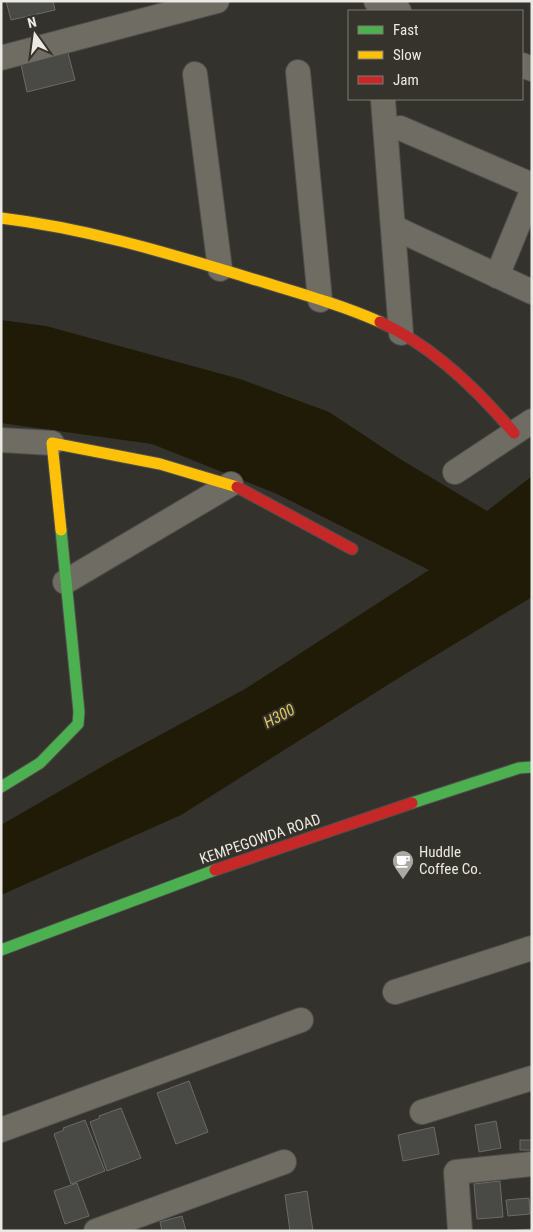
<svg xmlns="http://www.w3.org/2000/svg" width="533" height="1232" font-family="'Roboto Condensed',sans-serif">
	<style>
		.water { fill: #201b07 }
		.building { fill: #494945; stroke: #6b6a66 }
		.lines { fill: none; stroke-linecap: round; stroke-linejoin: round }
		.street-casing { stroke: #4f4e4b; stroke-width: 26 }
		.fast-casing { stroke: #4f4e4b; stroke-width: 13 }
		.slow-casing { stroke: #4f4e4b; stroke-width: 13 }
		.jam-casing { stroke: #4f4e4b; stroke-width: 13 }
		.street { stroke: #6e6c63; stroke-width: 24 }
		.fast { stroke: #4caf50; stroke-width: 11 }
		.slow { stroke: #ffc107; stroke-width: 11 }
		.jam { stroke: #c62828; stroke-width: 11 }
		.labels { text-anchor: middle; dominant-baseline: central; stroke-width: 4; stroke-linejoin: round; paint-order: stroke }
		.street-label { font-size: 15px; fill: #eae9e3; stroke: #35332b }
		.poi-label { font-size: 15px; fill: #eae9e3; stroke: #35332b; text-anchor: start }
		.water-label { font-size: 16px; font-style: italic; fill: #dec85f; stroke: #35332b }
	</style>
	<rect width="100%" height="100%" fill="#33322d"/>
	<polygon class="water" points="1,320 46,326 240,379 329,412 400,459 487,511 532,476 532,597 397,679 181,815 1,895 1,825 110,762 245,689 429,570 277,494 152,444 1,423"/>
	<g class="building">
		<polygon points="6,1 53,1 55,10 11,20"/>
		<polygon points="67,49 75,80 27,92 20,60"/>
		<polygon points="189,1081 208,1132 176,1144 157,1093"/>
		<polygon points="121,1108 141,1158 107,1171 90,1122 100,1118 99,1116"/>
		<polygon points="85,1120 105,1171 71,1184 54,1134 64,1130 63,1128"/>
		<polygon points="496,1121 501,1148 479,1152 475,1125"/>
		<polygon points="434,1127 439,1154 403,1161 398,1135"/>
		<rect x="520" y="1140" width="12" height="10"/>
		<polygon points="500,1181 503,1217 477,1219 474,1184"/>
		<polygon points="77,1183 89,1216 65,1224 54,1191"/>
		<polygon points="307,1191 313,1231 290,1231 285,1195"/>
		<polygon points="529,1198 530,1214 508,1216 506,1200"/>
		<polygon points="182,1216 186,1231 162,1231 160,1222"/>
		<polygon points="531,1229 531,1231 508,1231"/>
	</g>
	<g class="lines">
		<g class="street-casing">
			<g id="street">
				<polyline points="376,1 399,11"/>
				<polyline points="1,58 217,1"/>
				<polyline points="522,65 532,69"/>
				<polyline points="298,72 320,300"/>
				<polyline points="195,74 220,269"/>
				<polyline points="383,100 401,333"/>
				<polyline points="400,128 532,185"/>
				<polyline points="393,227 532,292"/>
				<polyline points="497,276 532,191"/>
				<polyline points="1,440 52,443"/>
				<polyline points="455,472 532,421"/>
				<polyline points="65,582 231,484"/>
				<polyline points="395,992 532,948"/>
				<polyline points="422,1112 532,1078"/>
				<polyline points="1,1130 301,1020"/>
				<polyline points="96,1231 284,1162"/>
				<polyline points="460,1231 456,1172 532,1164"/>
			</g>
		</g>
		<g class="fast-casing">
			<g id="fast">
				<polyline points="1,787 40,763 78,724 79,712 61,530"/>
				<polyline points="412,803 519,768 532,767"/>
				<polyline points="1,950 215,870"/>
			</g>
		</g>
		<g class="slow-casing">
			<g id="slow">
				<path d="M1,218C83,228 161,251 240,275C287,290 335,302 380,322"/>
				<polyline points="61,530 52,443 160,464 237,487"/>
			</g>
		</g>
		<g class="jam-casing">
			<g id="jam">
				<path d="M380,322C433,346 477,389 514,433"/>
				<polyline points="237,487 352,549"/>
				<polyline points="215,870 412,803"/>
			</g>
		</g>
		<use href="#street" class="street"/>
		<use href="#fast" class="fast"/>
		<use href="#slow" class="slow"/>
		<use href="#jam" class="jam"/>
	</g>
	<defs>
		<g id="cafe-pin" transform="scale(1.125)"><path d="M0 17L-7.5 6A9.5 9.5 0 1 1 7.5 6Z" fill="#aaa9a3" stroke="#35332b"/><path d="M-5.5-4.5H6V0H3Q3 3.5 0 3.5H-2.5Q-5.5 3.5-5.5 0ZM3-3.2v2h1.7v-2ZM-6 4.5H4V6H-6Z" fill="#fff"/></g>
	</defs>
	<g fill-rule="evenodd">
		<use href="#cafe-pin" x="403" y="861"/>
	</g>
	<g class="labels">
		<g class="street-label">
			<text transform="translate(260 839) rotate(-19)">KEMPEGOWDA ROAD</text>
		</g>
		<g class="poi-label">
			<text x="419" y="852">Huddle<tspan x="419" dy="17">Coffee Co.</tspan></text>
		</g>
		<g class="water-label">
			<text transform="translate(279 716) rotate(-28)">H300</text>
		</g>
	</g>
	<rect width="533" height="1232" fill="none" stroke="#eae9e3" stroke-width="5"/>
	<rect x="348" y="10" width="175" height="90" fill="#35332b" stroke="#7d7c75"/>
	<rect x="358" y="26" width="25" height="8" fill="#4caf50" stroke="#7d7c75"/>
	<text x="393" y="35" font-size="15" fill="#eae9e3">Fast</text>
	<rect x="358" y="51" width="25" height="8" fill="#ffc107" stroke="#7d7c75"/>
	<text x="393" y="60" font-size="15" fill="#eae9e3">Slow</text>
	<rect x="358" y="76" width="25" height="8" fill="#c62828" stroke="#7d7c75"/>
	<text x="393" y="85" font-size="15" fill="#eae9e3">Jam</text>
	<g transform="translate(35 35) rotate(346)" stroke="#35332b" stroke-width="4" paint-order="stroke">
	<path d="M0-4L9 19L0 12L-9 19Z" fill="#eae9e3"/>
	<text y="-8" font-size="14" font-weight="bold" text-anchor="middle" fill="#eae9e3">N</text>
	</g>
</svg>
